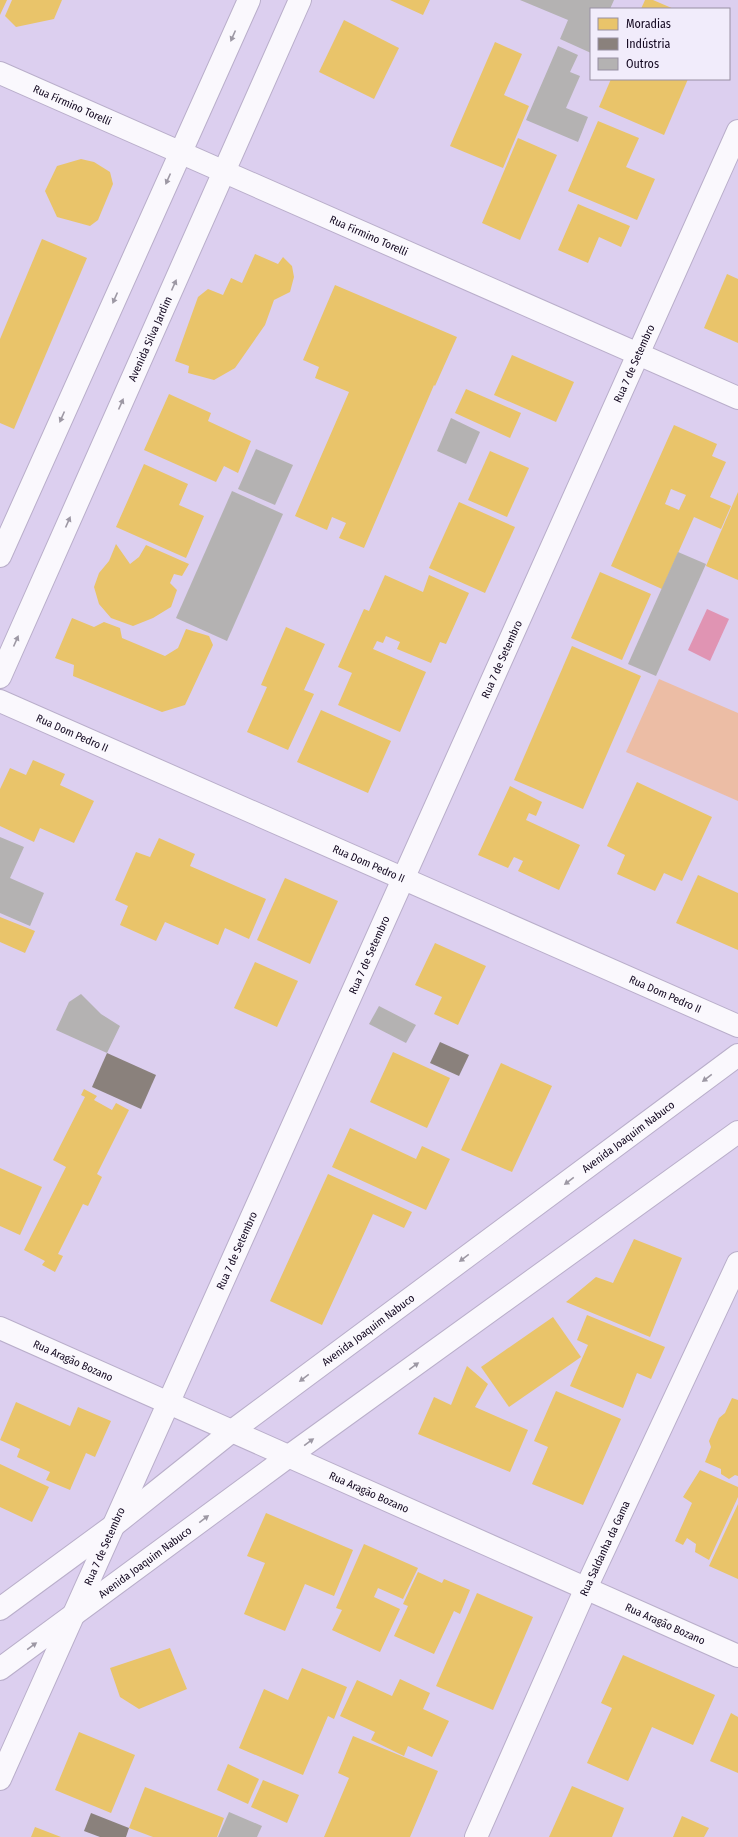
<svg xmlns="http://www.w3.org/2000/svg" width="738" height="1837" font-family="'Fira Sans Condensed',sans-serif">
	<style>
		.green { fill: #ecbda5 }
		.water { fill: #e094b3 }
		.homes { fill: #e9c46a; fill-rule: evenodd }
		.industry { fill: #8a817c }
		.building { fill: #b4b2b2 }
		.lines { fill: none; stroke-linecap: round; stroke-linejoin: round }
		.minor-casing { stroke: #b9aeca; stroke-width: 24 }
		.tertiary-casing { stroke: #b9aeca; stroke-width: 24 }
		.minor { stroke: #faf8fd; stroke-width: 22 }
		.tertiary { stroke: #faf8fd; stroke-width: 22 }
		.oneway { fill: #9d98a4 }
		.labels { text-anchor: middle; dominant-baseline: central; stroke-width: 4; stroke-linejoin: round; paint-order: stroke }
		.street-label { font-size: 11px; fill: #12071f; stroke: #f1ecfb }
	</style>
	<rect width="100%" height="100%" fill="#dccfef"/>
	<polygon class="green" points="659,679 738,713 738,801 626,752"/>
	<polygon class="water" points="707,609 729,619 710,661 688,650"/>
	<g class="homes">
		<polygon points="0,0 7,0 0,15"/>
		<polygon points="12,0 62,0 54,19 16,27 5,16"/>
		<polygon points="390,0 430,0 423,15"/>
		<polygon points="645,0 653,0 674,9 641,9"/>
		<polygon points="344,20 399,48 374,99 319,72"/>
		<polygon points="495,42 522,54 504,95 529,106 503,168 450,146"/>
		<polygon points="611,79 688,79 664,135 599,107"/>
		<polygon points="598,121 639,138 626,167 655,179 637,220 568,191"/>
		<polygon points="518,138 557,155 520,240 482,223"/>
		<polygon points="81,159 94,162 110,172 113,184 98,220 90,226 57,217 45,191 57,166"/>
		<polygon points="578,204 630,226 621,247 599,237 588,263 558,250"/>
		<polygon points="42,239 87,258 14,429 0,423 0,339"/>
		<polygon points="255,254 278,264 283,257 292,266 294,277 290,292 274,300 265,325 235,368 214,380 188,373 189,366 175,361 198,297 208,289 223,295 231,278 242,283"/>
		<polygon points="727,274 738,279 738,343 704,328"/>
		<polygon points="335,285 457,337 435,386 434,385 364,548 339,538 346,523 332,517 327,530 295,516 349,392 315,378 319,367 303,360"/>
		<polygon points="512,355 574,382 556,422 494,395"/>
		<polygon points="466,389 521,413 510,438 455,413"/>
		<polygon points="169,394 211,413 208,421 251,441 238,473 224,466 216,482 144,450"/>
		<path d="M674,425L717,444L712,456L726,462L710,497L731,506L721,529L694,517L662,589L611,566ZM671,489L686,495L679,510L665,504Z"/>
		<polygon points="490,451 529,468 507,517 468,500"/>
		<polygon points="144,464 188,484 179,505 204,516 186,558 116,527"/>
		<polygon points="738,492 738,580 706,566"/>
		<polygon points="459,502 515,527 485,593 429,568"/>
		<polygon points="116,544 130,564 139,557 146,545 189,564 182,576 174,574 170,583 177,590 171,607 153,618 133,626 111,618 99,604 94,587 99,573 109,561"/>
		<polygon points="600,572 651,594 622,660 571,638"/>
		<polygon points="385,575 423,592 429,575 469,593 446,644 440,642 431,663 397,649 400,642 386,636 383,643 377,641 373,649 426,672 400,732 338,705 352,673 338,667 364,609 369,611"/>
		<polygon points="72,618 94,627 104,622 120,628 122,638 165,656 178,648 186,629 209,636 213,645 185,705 162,712 73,676 74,665 55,658"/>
		<polygon points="286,627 325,644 304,690 314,694 288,750 247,732 267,687 261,685"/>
		<polygon points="572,646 641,676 583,809 514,780"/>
		<polygon points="321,710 391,741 368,793 297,762"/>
		<polygon points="33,760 65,774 60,785 94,801 74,843 40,828 34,842 0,826 0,789 10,768 26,775"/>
		<polygon points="637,782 712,817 682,881 664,873 655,891 617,874 625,855 607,846"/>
		<polygon points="510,786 542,802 536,816 529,813 526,820 580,845 559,890 518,871 523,861 514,857 508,868 478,855"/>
		<polygon points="159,838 195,854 190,866 266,899 249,939 225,928 218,945 165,922 156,941 120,925 128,906 115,900 136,852 150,857"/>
		<polygon points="698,875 738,893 738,950 676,923"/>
		<polygon points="285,878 338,901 310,964 257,940"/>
		<polygon points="0,917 35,931 25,953 0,942"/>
		<polygon points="435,943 486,966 458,1025 434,1014 442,997 415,985"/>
		<polygon points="255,962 298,981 277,1027 234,1008"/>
		<polygon points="393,1052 450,1078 427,1128 370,1102"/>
		<polygon points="501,1063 552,1086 512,1172 461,1150"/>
		<polygon points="84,1089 97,1096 94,1100 112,1110 116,1103 129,1110 97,1174 102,1177 88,1206 83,1204 58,1254 63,1256 55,1272 42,1265 45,1261 24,1250 66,1167 53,1160 85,1097 81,1095"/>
		<polygon points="350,1128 416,1159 422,1146 450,1159 426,1210 332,1167"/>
		<polygon points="0,1168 42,1187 20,1235 0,1226"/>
		<polygon points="328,1174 412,1212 404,1228 373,1214 322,1325 270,1301"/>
		<polygon points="634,1239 682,1258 650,1337 566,1302 596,1277 613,1283"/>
		<polygon points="587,1315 665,1347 651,1379 637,1373 623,1408 570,1386 588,1345 577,1340"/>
		<polygon points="553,1317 581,1357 509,1407 481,1367"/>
		<polygon points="467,1366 488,1384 475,1407 528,1430 510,1472 418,1434 434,1397 451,1405"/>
		<polygon points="556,1391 621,1419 583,1505 532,1484 548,1447 534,1441"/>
		<polygon points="732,1398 738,1400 738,1476 735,1475 729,1479 721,1474 721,1469 705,1462 711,1447 709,1441 719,1418 725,1413"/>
		<polygon points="16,1402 70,1426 78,1407 111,1421 95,1457 86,1453 70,1490 46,1480 50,1472 17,1457 20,1449 0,1440"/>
		<polygon points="0,1464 49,1487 32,1522 0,1507"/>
		<polygon points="700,1470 738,1487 738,1497 709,1560 695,1552 696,1544 687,1538 683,1545 675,1541 692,1503 683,1497"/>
		<polygon points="738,1504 738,1579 709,1566"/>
		<polygon points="266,1513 353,1550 334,1596 305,1584 285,1631 244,1614 265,1563 247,1556"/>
		<polygon points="364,1544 418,1568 403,1599 378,1588 374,1597 400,1609 380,1652 332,1630 342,1610 336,1608"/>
		<polygon points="418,1572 442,1583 444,1579 470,1590 460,1614 454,1611 434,1654 394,1636 408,1606 403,1604"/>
		<polygon points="477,1593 533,1617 493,1710 436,1686"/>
		<polygon points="170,1648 187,1689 139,1709 120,1697 110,1668"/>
		<polygon points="623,1655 715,1695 693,1745 652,1727 628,1781 587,1763 612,1708 601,1703"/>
		<polygon points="302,1668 347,1687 334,1719 328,1716 303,1775 239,1748 264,1689 288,1700"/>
		<polygon points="400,1679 430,1693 423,1709 449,1721 432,1757 408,1746 404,1756 371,1740 375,1732 340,1716 357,1680 392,1696"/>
		<polygon points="731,1713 738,1717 738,1773 710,1761"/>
		<polygon points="79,1732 135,1755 111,1813 55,1790"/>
		<polygon points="353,1736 438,1771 410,1837 324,1837 349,1778 338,1773"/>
		<polygon points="228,1764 259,1779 248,1804 217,1790"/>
		<polygon points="263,1780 299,1795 287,1823 251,1807"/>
		<polygon points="572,1786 624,1808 612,1837 549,1837"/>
		<polygon points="145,1787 224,1818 217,1837 153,1837 129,1828"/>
		<polygon points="682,1816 709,1828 704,1837 673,1837"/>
		<polygon points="35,1827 61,1837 31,1837"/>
	</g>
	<g class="industry">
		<polygon points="440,1042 469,1055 459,1076 430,1063"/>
		<polygon points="107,1053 156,1075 141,1109 92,1087"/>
		<polygon points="91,1813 129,1828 126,1837 100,1837 84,1831"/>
	</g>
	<g class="building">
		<polygon points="520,0 614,0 610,9 591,9 591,53 560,39 568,20"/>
		<polygon points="558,46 578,55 570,72 580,76 566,108 588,117 578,142 526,120"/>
		<polygon points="451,418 480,432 466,464 437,451"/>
		<polygon points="256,449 293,465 275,505 238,489"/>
		<polygon points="232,491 283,514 227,641 176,618"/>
		<polygon points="678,552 706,564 656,676 628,664"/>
		<polygon points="0,837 24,847 10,878 44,893 30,926 0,913"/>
		<polygon points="81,994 101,1014 120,1026 107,1053 56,1030 69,1002"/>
		<polygon points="379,1006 416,1025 406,1043 369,1024"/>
		<polygon points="229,1812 262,1826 257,1837 218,1837"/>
	</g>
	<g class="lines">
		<g class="minor-casing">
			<g id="minor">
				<path id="s1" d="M0,73L738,398"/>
				<path id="s2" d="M0,701L738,1026"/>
				<path id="s3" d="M0,1328L738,1656"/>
				<path id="s4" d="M0,1609L113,1526L232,1431L738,1055"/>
				<path id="s5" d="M0,1669L289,1456L738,1132"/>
				<path id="s6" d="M0,1779L738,131"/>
				<path id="s7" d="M476,1837L586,1588L738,1263"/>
			</g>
		</g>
		<g class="tertiary-casing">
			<g id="tertiary">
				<polyline points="0,556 249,0"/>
				<path id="s8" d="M0,677L300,0"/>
			</g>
		</g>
		<use href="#minor" class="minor"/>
		<use href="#tertiary" class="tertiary"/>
	</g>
	<defs><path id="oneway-solid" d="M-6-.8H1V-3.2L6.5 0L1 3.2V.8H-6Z"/></defs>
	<g class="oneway">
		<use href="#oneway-solid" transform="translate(233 36) rotate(114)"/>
		<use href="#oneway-solid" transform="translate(168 179) rotate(114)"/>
		<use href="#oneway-solid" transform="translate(174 285) rotate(-66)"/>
		<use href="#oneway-solid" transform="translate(115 298) rotate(114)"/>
		<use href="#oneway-solid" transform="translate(121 404) rotate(-66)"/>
		<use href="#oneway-solid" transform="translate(62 417) rotate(114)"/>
		<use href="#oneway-solid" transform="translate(68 522) rotate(-66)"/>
		<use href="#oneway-solid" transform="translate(16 641) rotate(-66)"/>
		<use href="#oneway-solid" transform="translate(707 1078) rotate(143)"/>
		<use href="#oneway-solid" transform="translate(569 1181) rotate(143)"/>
		<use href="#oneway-solid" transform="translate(464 1258) rotate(143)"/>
		<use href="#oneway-solid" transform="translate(414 1366) rotate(-36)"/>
		<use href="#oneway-solid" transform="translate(304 1378) rotate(143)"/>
		<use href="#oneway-solid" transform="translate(309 1442) rotate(-36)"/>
		<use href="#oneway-solid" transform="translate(204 1519) rotate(-37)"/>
		<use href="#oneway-solid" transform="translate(32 1646) rotate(-36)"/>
	</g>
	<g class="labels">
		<g class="street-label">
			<text stroke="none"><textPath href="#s1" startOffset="79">Rua Firmino Torelli</textPath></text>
			<text stroke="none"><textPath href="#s1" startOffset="403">Rua Firmino Torelli</textPath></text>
			<text stroke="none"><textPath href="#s8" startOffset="370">Avenida Silva Jardim</textPath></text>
			<text stroke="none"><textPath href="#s6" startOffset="1551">Rua 7 de Setembro</textPath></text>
			<text stroke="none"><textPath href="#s6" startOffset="1227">Rua 7 de Setembro</textPath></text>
			<text stroke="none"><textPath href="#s2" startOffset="79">Rua Dom Pedro II</textPath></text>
			<text stroke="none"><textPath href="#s2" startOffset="403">Rua Dom Pedro II</textPath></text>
			<text stroke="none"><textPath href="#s6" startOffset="903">Rua 7 de Setembro</textPath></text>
			<text stroke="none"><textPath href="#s2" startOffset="727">Rua Dom Pedro II</textPath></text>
			<text stroke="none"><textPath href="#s4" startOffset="786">Avenida Joaquim Nabuco</textPath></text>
			<text stroke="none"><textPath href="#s6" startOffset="579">Rua 7 de Setembro</textPath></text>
			<text stroke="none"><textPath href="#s4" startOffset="462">Avenida Joaquim Nabuco</textPath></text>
			<text stroke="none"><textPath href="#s3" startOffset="80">Rua Aragão Bozano</textPath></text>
			<text stroke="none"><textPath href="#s3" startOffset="404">Rua Aragão Bozano</textPath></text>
			<text stroke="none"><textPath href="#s6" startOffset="255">Rua 7 de Setembro</textPath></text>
			<text stroke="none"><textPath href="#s7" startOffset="316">Rua Saldanha da Gama</textPath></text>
			<text stroke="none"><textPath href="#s5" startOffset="180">Avenida Joaquim Nabuco</textPath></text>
			<text stroke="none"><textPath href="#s3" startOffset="728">Rua Aragão Bozano</textPath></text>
		</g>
	</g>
	<rect x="590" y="8" width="140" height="72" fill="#f1ecfb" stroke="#9890a3"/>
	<rect x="598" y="18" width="20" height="12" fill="#e9c46a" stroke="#9890a3"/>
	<text x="626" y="28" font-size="12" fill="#12071f">Moradias</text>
	<rect x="598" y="38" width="20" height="12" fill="#8a817c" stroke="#9890a3"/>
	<text x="626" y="48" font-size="12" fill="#12071f">Indústria</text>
	<rect x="598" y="58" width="20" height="12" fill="#b4b2b2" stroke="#9890a3"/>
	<text x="626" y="68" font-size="12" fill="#12071f">Outros</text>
</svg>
